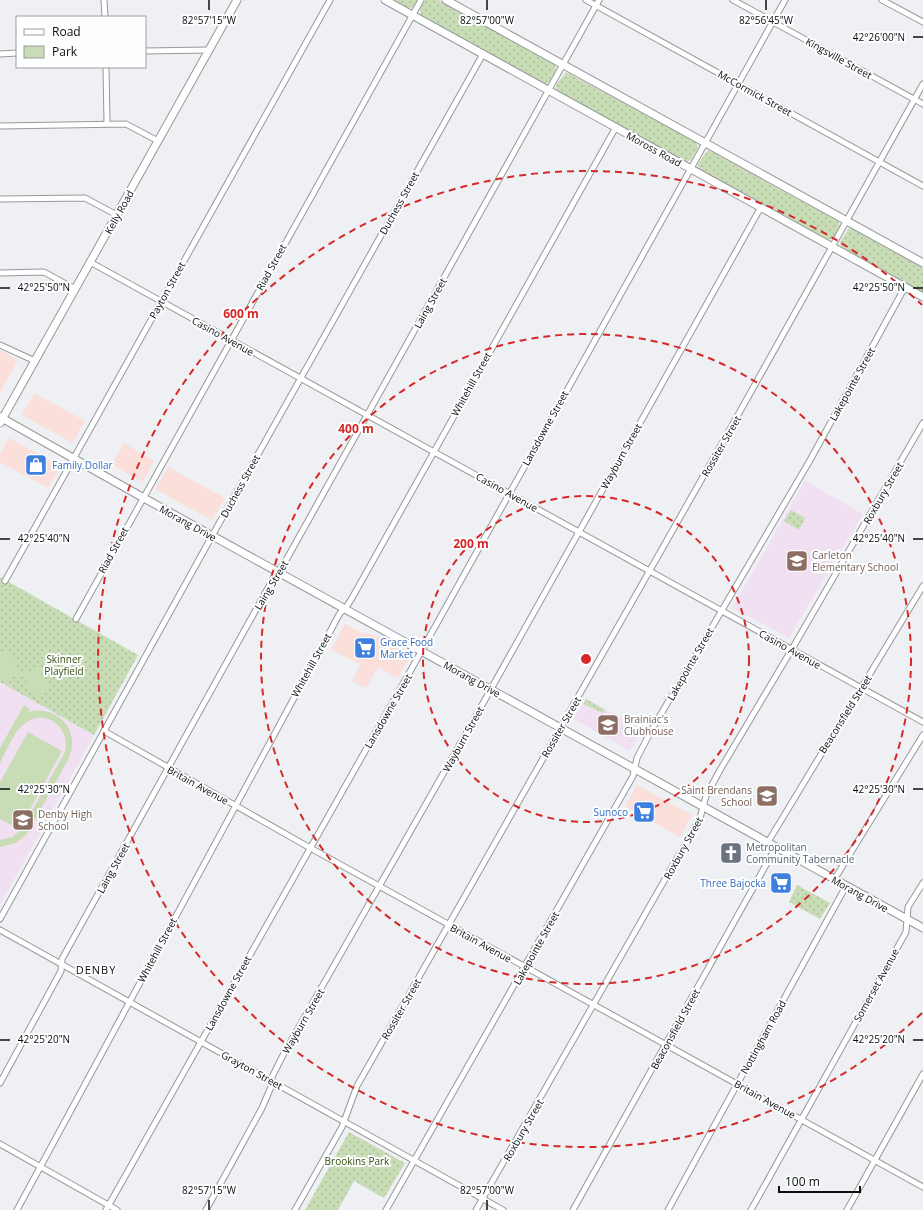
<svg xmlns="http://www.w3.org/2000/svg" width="923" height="1210" font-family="'Open Sans',sans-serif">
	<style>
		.commercial { fill: #fadfdb }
		.education { fill: #f1e0f2 }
		.green { fill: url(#green-dots) }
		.pitch { fill: #c8dcb5 }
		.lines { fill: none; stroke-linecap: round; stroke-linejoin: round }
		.street-casing { stroke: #96989a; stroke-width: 7 }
		.secondary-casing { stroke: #96989a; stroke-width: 9 }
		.street { stroke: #fff; stroke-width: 5 }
		.secondary { stroke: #fff; stroke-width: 7 }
		.ticks { fill: none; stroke: #0c0d0d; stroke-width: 1.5 }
		.ring { fill: none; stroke: #d62828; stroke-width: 2; stroke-dasharray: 7 5 }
		.labels { text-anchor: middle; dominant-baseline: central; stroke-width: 4; stroke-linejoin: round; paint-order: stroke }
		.street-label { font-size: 10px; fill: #0c0d0d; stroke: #fcfeff }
		.shop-label { font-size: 10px; fill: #366cbe; stroke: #fcfeff; text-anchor: start }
		.education-label { font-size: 10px; fill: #785e54; stroke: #fcfeff; text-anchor: start }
		.park-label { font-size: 10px; fill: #354f0b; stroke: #fcfeff }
		.worship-label { font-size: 10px; fill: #5b616d; stroke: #fcfeff; text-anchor: start }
		.neighbourhood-label { font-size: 11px; letter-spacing: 1px; fill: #0c0d0d; stroke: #fcfeff }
		.ticks-label { font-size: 10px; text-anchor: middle; fill: #0c0d0d; stroke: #fcfeff; stroke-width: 4; stroke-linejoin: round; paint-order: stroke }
		.centre { fill: #d62828; stroke: #fcfeff; stroke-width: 2 }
		.ring-label { font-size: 12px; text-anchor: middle; font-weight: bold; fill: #d62828; stroke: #fcfeff; stroke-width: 4; stroke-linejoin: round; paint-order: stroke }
	</style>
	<defs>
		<pattern id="green-dots" width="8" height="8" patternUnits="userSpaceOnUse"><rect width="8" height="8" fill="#c8dcb5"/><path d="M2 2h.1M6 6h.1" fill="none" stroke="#abbc9a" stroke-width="1.8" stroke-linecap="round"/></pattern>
	</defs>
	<rect width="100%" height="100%" fill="#eef0f3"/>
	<g class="commercial">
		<polygon points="0,350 18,360 0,393"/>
		<polygon points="34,393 85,421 73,443 22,415"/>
		<polygon points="9,438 60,466 48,488 0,462 0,454"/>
		<polygon points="124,443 154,461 142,482 112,465"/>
		<polygon points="168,467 225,498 212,520 155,489"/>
		<polygon points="345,624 362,633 375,635 411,654 398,678 378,667 366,688 352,681 360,664 331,650"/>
		<polygon points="637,785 692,815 680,837 625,806"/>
	</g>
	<g class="education">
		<polygon points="805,481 863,514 789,638 732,608"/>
		<polygon points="0,682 94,735 0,905"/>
		<polygon points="586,698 642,730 630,751 574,719"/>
	</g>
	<g class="green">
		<polygon points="393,0 417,0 413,7 409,9"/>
		<polygon points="425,0 438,0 554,64 556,70 549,82 544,84 421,16 420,9"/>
		<polygon points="566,72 696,142 698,148 691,160 686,162 560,92 556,89 556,85"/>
		<polygon points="708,150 838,221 840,226 833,238 828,240 702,171 698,167 698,164"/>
		<polygon points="849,228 852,228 923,268 923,293 841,248 840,242"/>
		<polygon points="791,510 805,518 799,530 784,521"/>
		<polygon points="0,577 138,655 94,735 0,682"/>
		<polygon points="586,699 605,710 603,713 583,704"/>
		<polygon points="797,885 830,903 820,919 789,902"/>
		<polygon points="349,1132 405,1163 384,1198 354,1181 338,1210 305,1210"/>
	</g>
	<g class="pitch">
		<polygon points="10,651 20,674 4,681 0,671 0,655"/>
		<polygon points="39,667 49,690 33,697 23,674"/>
		<path d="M24,705L30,709L28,712C57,704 81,730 69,758L27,834L16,843L0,847V840L12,837L21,830L64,754C73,731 48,708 27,722C14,730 7,750 0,763V748Z"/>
		<polygon points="28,732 62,751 19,829 0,819 0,782"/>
	</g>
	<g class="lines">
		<g class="street-casing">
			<g id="street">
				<polyline points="104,0 105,17"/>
				<polyline points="586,0 923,186"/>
				<polyline points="733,0 923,104"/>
				<polyline points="882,0 923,22"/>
				<polyline points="145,51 209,50"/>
				<polyline points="0,54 17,53"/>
				<polyline points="106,67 107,123"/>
				<polyline points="0,126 126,124 158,141"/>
				<polyline points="0,199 85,198 117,215"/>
				<polyline points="90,262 923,722"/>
				<polyline points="0,273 44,272 75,289"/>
				<polyline points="0,345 35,361"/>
				<polyline points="5,581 330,0"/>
				<polyline points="76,619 421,0"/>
				<polyline points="104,731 305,845 923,1187"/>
				<polyline points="768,842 923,586"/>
				<polyline points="834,880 923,735"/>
				<polyline points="0,919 212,536 483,54"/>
				<polyline points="0,930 503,1210"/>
				<polyline points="0,1083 61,971 62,959 258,606 274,577 285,562 599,0"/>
				<polyline points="0,1144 117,1210"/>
				<polyline points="17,1210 340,613 345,609 352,598 616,127"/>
				<polyline points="106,1210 412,668 785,0"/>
				<polyline points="206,1210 262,1108 271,1087 272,1077 282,1057 468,730 761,207"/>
				<polyline points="295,1210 342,1127 357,1086 729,431 923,84"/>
				<polyline points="386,1210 633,776 637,758 651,731 809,462 905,287"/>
				<polyline points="476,1210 700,818 706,796 720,770 792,649 923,423"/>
				<polyline points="573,1210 776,847"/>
				<polyline points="668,1210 846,886"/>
				<polyline points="751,1210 906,932 908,907 923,883"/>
				<polyline points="847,1210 923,1074"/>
			</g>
		</g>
		<g class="secondary-casing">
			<g id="secondary">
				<polyline points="385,0 923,297"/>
				<polyline points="446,0 923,263"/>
				<polyline points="0,417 142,497 923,928"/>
				<polyline points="0,423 237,0"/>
			</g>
		</g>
		<use href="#street" class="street"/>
		<use href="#secondary" class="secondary"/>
	</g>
	<path class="ticks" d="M209,0V10M487,0V10M766,0V10M913,37H923M0,288H10M913,288H923M0,539H10M913,539H923M0,789H10M913,789H923M0,1040H10M913,1040H923M209,1200V1210M487,1200V1210"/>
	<g class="ring">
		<circle cx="586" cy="659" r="163"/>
		<circle cx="586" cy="659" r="325"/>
		<path d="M922 1013A488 488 0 1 1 922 305"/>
	</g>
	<defs>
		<g id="shop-square" transform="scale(1.15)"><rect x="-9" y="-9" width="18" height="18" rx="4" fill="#3f7fe0" stroke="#fcfeff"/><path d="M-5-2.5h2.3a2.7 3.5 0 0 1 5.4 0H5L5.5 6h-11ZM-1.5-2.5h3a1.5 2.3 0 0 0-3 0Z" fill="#fff"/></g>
		<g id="school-square" transform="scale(1.15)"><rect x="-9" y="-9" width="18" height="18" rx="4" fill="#8d6e63" stroke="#fcfeff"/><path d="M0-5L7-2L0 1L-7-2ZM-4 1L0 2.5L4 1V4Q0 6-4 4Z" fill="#fff"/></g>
		<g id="supermarket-square" transform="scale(1.15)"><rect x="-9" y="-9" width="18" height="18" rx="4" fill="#3f7fe0" stroke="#fcfeff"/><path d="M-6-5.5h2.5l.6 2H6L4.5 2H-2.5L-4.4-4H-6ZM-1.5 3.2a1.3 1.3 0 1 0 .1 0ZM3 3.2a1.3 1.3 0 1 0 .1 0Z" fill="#fff"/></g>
		<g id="church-square" transform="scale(1.15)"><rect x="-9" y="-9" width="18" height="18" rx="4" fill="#6b7280" stroke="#fcfeff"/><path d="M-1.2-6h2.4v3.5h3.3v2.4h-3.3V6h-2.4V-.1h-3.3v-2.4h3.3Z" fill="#fff"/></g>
	</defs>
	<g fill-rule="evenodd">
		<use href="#shop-square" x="36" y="465"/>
		<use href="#school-square" x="797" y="561"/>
		<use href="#supermarket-square" x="365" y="648"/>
		<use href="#school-square" x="608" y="725"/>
		<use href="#school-square" x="767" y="796"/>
		<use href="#supermarket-square" x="644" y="812"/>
		<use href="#school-square" x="23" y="820"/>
		<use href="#church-square" x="731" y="853"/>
		<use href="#supermarket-square" x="781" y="883"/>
	</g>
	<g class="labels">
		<g class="street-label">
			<text transform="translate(839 58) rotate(29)">Kingsville Street</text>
			<text transform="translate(755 93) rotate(29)">McCormick Street</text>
			<text transform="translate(654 149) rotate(29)">Moross Road</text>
			<text transform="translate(399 203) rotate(-61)">Duchess Street</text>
			<text transform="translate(119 212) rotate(-61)">Kelly Road</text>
			<text transform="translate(271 267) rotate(-61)">Riad Street</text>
			<text transform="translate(167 290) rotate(-61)">Payton Street</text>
			<text transform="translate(430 303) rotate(-61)">Laing Street</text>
			<text transform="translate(223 336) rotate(29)">Casino Avenue</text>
			<text transform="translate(471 384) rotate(-61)">Whitehill Street</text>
			<text transform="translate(852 384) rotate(-61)">Lakepointe Street</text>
			<text transform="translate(545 428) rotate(-61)">Lansdowne Street</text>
			<text transform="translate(721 446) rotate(-60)">Rossiter Street</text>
			<text transform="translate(621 456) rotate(-61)">Wayburn Street</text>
			<text transform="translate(240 486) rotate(-61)">Duchess Street</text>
			<text transform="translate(507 492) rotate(29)">Casino Avenue</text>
			<text transform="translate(883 493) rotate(-60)">Roxbury Street</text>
			<text transform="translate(188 523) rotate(29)">Morang Drive</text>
			<text transform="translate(113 550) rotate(-61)">Riad Street</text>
			<text transform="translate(271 585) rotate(-59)">Laing Street</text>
			<text transform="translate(790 649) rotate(29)">Casino Avenue</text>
			<text transform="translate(690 664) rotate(-60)">Lakepointe Street</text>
			<text transform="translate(311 665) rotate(-61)">Whitehill Street</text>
			<text transform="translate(472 679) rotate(29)">Morang Drive</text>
			<text transform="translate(388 711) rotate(-60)">Lansdowne Street</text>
			<text transform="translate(845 714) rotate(-58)">Beaconsfield Street</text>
			<text transform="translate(561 727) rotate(-60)">Rossiter Street</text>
			<text transform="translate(463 739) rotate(-61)">Wayburn Street</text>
			<text transform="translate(198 785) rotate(29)">Britain Avenue</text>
			<text transform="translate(683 848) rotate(-61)">Roxbury Street</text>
			<text transform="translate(113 868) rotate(-61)">Laing Street</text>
			<text transform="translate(860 894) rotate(29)">Morang Drive</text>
			<text transform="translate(481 943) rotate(29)">Britain Avenue</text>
			<text transform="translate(536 948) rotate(-61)">Lakepointe Street</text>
			<text transform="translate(157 950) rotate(-62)">Whitehill Street</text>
			<text transform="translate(876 985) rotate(-61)">Somerset Avenue</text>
			<text transform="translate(228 993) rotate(-61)">Lansdowne Street</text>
			<text transform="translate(401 1009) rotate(-60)">Rossiter Street</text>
			<text transform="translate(303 1021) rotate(-60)">Wayburn Street</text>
			<text transform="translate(675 1029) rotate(-61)">Beaconsfield Street</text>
			<text transform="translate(763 1037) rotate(-61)">Nottingham Road</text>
			<text transform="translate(252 1070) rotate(29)">Grayton Street</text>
			<text transform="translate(765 1099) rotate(29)">Britain Avenue</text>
			<text transform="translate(523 1130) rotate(-60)">Roxbury Street</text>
		</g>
		<g class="shop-label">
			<text x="52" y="465">Family Dollar</text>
			<text x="380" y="642">Grace Food<tspan x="380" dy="12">Market</tspan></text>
			<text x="628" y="812" text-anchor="end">Sunoco</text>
			<text x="766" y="883" text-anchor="end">Three Bajocka</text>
		</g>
		<g class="education-label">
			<text x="812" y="555">Carleton<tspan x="812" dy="12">Elementary School</tspan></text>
			<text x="624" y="719">Brainiac's<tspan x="624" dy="12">Clubhouse</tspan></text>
			<text x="752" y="790" text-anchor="end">Saint Brendans<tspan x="752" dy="12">School</tspan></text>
			<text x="38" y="814">Denby High<tspan x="38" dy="12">School</tspan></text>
		</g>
		<g class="park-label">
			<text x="64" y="659">Skinner<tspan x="64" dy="12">Playfield</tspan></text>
			<text x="357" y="1161">Brookins Park</text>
		</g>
		<g class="worship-label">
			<text x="746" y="847">Metropolitan<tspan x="746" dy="12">Community Tabernacle</tspan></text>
		</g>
		<g class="neighbourhood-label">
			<text x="96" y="969">DENBY</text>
		</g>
	</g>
	<g class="ticks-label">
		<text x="209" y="24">82°57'15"W</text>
		<text x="487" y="24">82°57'00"W</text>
		<text x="766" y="24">82°56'45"W</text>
		<text x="879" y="41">42°26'00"N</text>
		<text x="44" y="291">42°25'50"N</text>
		<text x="879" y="291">42°25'50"N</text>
		<text x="44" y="542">42°25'40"N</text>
		<text x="879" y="542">42°25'40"N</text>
		<text x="44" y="793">42°25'30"N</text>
		<text x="879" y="793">42°25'30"N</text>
		<text x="44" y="1043">42°25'20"N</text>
		<text x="879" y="1043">42°25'20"N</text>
		<text x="209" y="1194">82°57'15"W</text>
		<text x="487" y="1194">82°57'00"W</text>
	</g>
	<circle cx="586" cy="659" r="6" class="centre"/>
	<g class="ring-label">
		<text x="241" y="318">600 m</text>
		<text x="356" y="433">400 m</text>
		<text x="471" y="548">200 m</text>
	</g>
	<rect x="16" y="16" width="130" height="52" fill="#fcfeff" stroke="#9c9e9e"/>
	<rect x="24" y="29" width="20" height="6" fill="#ffffff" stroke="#9c9e9e"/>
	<text x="52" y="36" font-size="12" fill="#0c0d0d">Road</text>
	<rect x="24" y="46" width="20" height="12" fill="#c8dcb5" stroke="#9c9e9e"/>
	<text x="52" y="56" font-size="12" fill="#0c0d0d">Park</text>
	<path d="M779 1186v6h81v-6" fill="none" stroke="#0c0d0d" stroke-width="2"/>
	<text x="785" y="1186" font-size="12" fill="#0c0d0d" stroke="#fcfeff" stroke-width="3" paint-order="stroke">100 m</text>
</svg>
